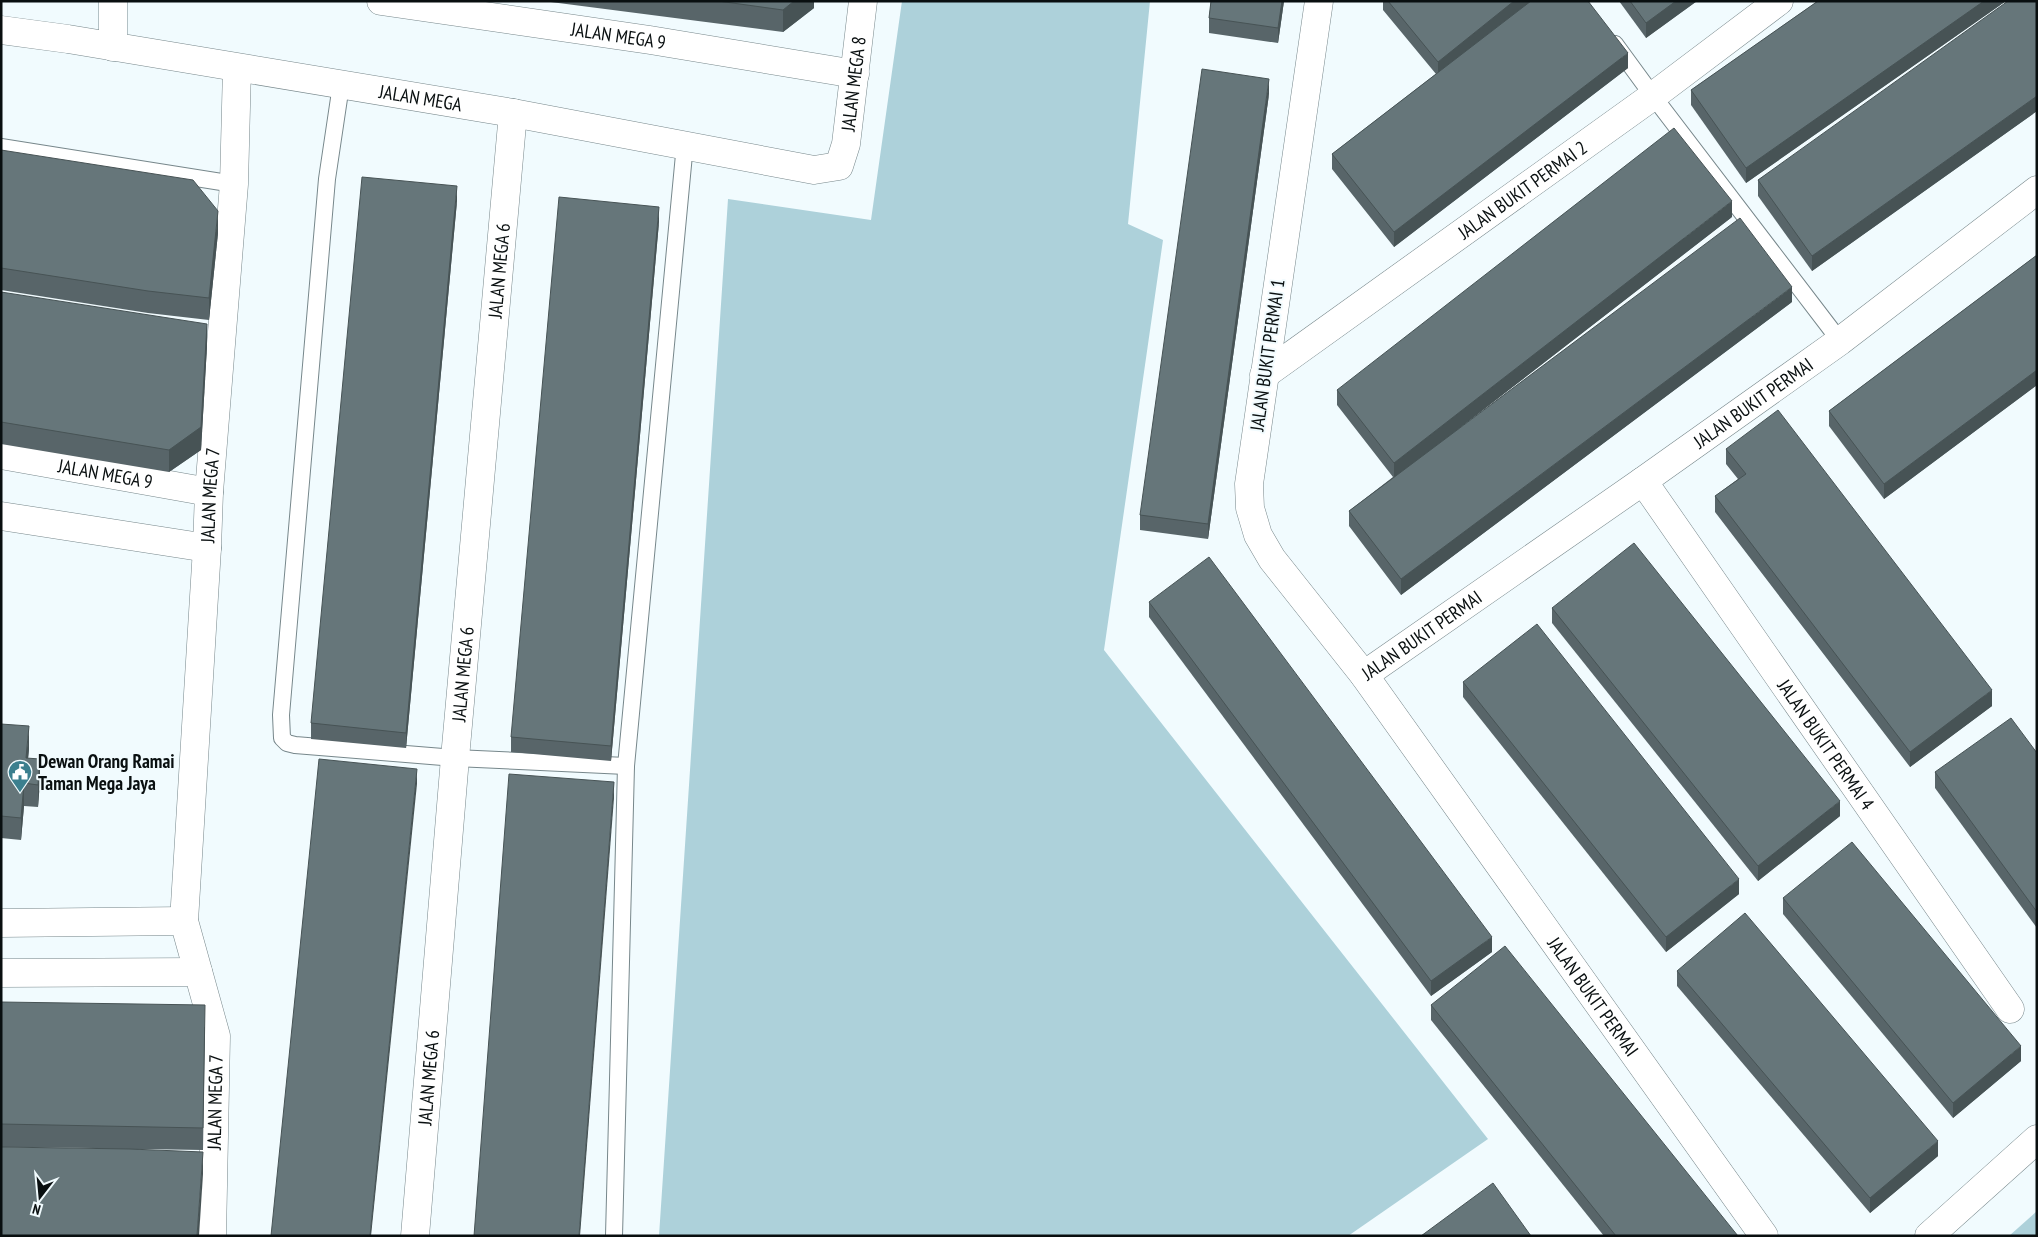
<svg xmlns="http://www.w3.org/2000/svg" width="2038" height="1237" font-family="'PT Sans Narrow',sans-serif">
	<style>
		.green { fill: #add1da }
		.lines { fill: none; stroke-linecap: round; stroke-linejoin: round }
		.lane-casing { stroke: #77878b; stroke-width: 18 }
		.street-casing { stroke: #77878b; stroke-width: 29 }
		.lane { stroke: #fff; stroke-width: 16 }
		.street { stroke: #fff; stroke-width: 28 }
		.wall { fill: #586569 }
		.shaded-wall { fill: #475355 }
		.building { fill: #66767a; stroke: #475355 }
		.labels { text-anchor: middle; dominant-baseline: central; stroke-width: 4; stroke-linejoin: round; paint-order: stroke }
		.street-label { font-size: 19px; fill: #090f10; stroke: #f1fbfe }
		.poi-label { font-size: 19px; font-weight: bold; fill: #090f10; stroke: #f1fbfe; text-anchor: start }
	</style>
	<rect width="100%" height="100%" fill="#f1fbfe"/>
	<g class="green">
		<polygon points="902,1 1150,1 1128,224 1163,240 1104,650 1488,1139 1348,1236 659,1236 728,199 871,220"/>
		<polygon points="2037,1211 2037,1236 2009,1236"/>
	</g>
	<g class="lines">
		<g class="lane-casing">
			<g id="lane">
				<polyline points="1615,44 1653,96 1840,341"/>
				<polyline points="341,85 327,179 281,715 282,738 287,743 295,745 455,758 626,766"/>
				<polyline points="1,147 234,184"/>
				<polyline points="614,1236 626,766 685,144"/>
			</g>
		</g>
		<g class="street-casing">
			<g id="street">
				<polyline points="113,1 113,47"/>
				<path id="s1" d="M381,1L650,40L855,74"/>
				<path id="s2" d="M1319,1L1249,484L1250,508L1258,535L1272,559L1364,675L1764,1236"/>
				<path id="s3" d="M1,30L68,39L513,113L814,170L839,166L846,144L863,1"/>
				<path id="s4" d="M1264,375L1653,96L1779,1"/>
				<path id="s5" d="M1,455L209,492"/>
				<path id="s6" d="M1643,481L2010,1009"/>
				<polyline points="1,516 207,548"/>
				<path id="s7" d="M1364,675L1643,481L1840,341L2037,190"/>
				<polyline points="1,923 184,921"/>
				<polyline points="1,973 198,972"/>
				<path id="s8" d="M212,1236L216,1036L184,921L207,548L209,492L234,184L237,68"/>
				<path id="s9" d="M415,1236L455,758L513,113"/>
				<polyline points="1929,1236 2037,1139"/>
			</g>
		</g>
		<use href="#lane" class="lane"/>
		<use href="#street" class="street"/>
	</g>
	<g class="wall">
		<polygon points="543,1 814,1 814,8 783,32"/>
		<polygon points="1211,1 1284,1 1278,43 1209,33 1209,18"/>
		<polygon points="1383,1 1588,1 1628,68 1394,247 1332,169 1332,154 1436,74 1383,10"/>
		<polygon points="1619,1 1697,1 1646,38"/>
		<polygon points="1818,1 2006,1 1746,183 1691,105 1691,90"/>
		<polygon points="2037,1 2037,111 1812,271 1758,196 1758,180"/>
		<polygon points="1269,94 1208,539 1140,530 1140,515"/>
		<polygon points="1,150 218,233 209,320 148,313 1,290"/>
		<polygon points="457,201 406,748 311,739 311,723"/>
		<polygon points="1732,217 1458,429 1792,302 1401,595 1349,526 1349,511 1393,477 1337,405 1337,390"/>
		<polygon points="659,222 611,761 511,752 511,737"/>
		<polygon points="2037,255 2037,385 1884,499 1829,426 1829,411"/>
		<polygon points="1,292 207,346 201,450 169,472 1,444"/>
		<polygon points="1726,449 1992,706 1910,767 1715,512 1715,496 1738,479 1726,464"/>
		<polygon points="1149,602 1492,952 1431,996 1149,617"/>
		<polygon points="1552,608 1840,816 1758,881 1552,623"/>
		<polygon points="1463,682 1739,894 1666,952 1463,697"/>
		<polygon points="1,724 29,749 28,758 40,781 38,807 24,806 21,840 1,838"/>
		<polygon points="2037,753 2037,928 1935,788 1935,772"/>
		<polygon points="1783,898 2021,1061 1953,1118 1783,914"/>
		<polygon points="1677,971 1938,1156 1870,1213 1677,986"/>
		<polygon points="1,1002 205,1027 203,1150 138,1149 203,1174 93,1148 1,1147"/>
		<polygon points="1431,1005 1738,1236 1604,1236 1431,1020"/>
	</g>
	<g class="shaded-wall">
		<polygon points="794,1 814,1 814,8 783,32 783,10"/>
		<polygon points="1282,1 1284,1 1278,43 1278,28"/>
		<polygon points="1514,1 1533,1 1438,78 1438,62"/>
		<polygon points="1676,1 1697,1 1646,38 1646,23"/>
		<polygon points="1984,1 2006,1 1746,183 1746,168"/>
		<polygon points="1628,53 1628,68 1394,247 1394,232"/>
		<polygon points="1269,79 1269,94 1208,539 1208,524"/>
		<polygon points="2037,96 2037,111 1812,271 1812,256"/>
		<polygon points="457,186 457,201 406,748 406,733"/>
		<polygon points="1732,201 1732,217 1394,479 1394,463"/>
		<polygon points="659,207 659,222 611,761 611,746"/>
		<polygon points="218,211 218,233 209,320 209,298"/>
		<polygon points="1792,287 1792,302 1401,595 1401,579"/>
		<polygon points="207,324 207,346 201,450 169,472 169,450"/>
		<polygon points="2037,370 2037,385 1884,499 1884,484"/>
		<polygon points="1992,690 1992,706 1910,767 1910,752"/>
		<polygon points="29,726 29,749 26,780 26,758"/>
		<polygon points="40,759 40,781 38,807 38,785"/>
		<polygon points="417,769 417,784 371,1236 370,1236"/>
		<polygon points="614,782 614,798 580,1236 579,1236"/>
		<polygon points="24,783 24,806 21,840 21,818"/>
		<polygon points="1840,801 1840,816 1758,881 1758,866"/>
		<polygon points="1739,879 1739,894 1666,952 1666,937"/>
		<polygon points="1492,937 1492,952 1431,996 1431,981"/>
		<polygon points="2021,1046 2021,1061 1953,1118 1953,1103"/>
		<polygon points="1938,1141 1938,1156 1870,1213 1870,1198"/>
		<polygon points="203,1152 203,1174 199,1236 197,1236"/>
	</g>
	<g class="building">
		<polygon points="718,1 794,1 783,10"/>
		<polygon points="1211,1 1282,1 1278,28 1209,18"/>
		<polygon points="1388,1 1514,1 1438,62"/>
		<polygon points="1531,1 1588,1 1628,53 1394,232 1332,154"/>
		<polygon points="1630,1 1676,1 1646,23"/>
		<polygon points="1818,1 1984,1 1746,168 1691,90"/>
		<polygon points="2008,1 2037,1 2037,96 1812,256 1758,180"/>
		<polygon points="1202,69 1269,79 1208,524 1140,515"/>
		<polygon points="1674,128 1732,201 1394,463 1337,390"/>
		<polygon points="1,150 193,180 218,211 209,298 148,291 1,268"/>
		<polygon points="362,177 457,186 406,733 311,723"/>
		<polygon points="559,197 659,207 611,746 511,737"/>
		<polygon points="1740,218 1792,287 1401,579 1349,511"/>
		<polygon points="2037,255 2037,370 1884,484 1829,411"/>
		<polygon points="1,292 207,324 201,427 169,450 1,422"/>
		<polygon points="1778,410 1992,690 1910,752 1715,496 1746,474 1726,449"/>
		<polygon points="1634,543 1840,801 1758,866 1552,608"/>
		<polygon points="1209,557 1492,937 1431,981 1149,602"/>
		<polygon points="1537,624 1739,879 1666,937 1463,682"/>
		<polygon points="2011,718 2037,753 2037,912 1935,772"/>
		<polygon points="1,724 29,726 26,758 40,759 38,785 24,783 21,818 1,816"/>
		<polygon points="319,759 417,769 370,1236 271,1236"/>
		<polygon points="509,774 614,782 579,1236 474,1236"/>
		<polygon points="1852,842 2021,1046 1953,1103 1783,898"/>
		<polygon points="1745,913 1938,1141 1870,1198 1677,971"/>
		<polygon points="1505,946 1738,1236 1616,1236 1431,1005"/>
		<polygon points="1,1002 205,1005 203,1128 1,1124"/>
		<polygon points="1,1147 130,1149 203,1152 197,1236 1,1236"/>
		<polygon points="1493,1183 1531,1236 1421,1236"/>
	</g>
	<defs>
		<g id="civic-pin" transform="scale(1.25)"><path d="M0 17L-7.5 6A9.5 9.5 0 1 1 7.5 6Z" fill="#3b7f8e" stroke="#f1fbfe"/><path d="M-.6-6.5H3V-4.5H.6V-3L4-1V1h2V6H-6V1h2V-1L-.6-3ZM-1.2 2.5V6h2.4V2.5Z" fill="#fff"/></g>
	</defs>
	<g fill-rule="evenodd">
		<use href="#civic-pin" x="20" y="772"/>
	</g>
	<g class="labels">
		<g class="street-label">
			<text stroke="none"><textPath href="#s1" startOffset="240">JALAN MEGA 9</textPath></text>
			<text stroke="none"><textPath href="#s3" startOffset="934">JALAN MEGA 8</textPath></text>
			<text stroke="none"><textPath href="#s3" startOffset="425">JALAN MEGA</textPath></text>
			<text stroke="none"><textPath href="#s4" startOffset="318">JALAN BUKIT PERMAI 2</textPath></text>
			<text stroke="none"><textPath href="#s9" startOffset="969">JALAN MEGA 6</textPath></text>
			<text transform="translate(1267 355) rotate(-82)">JALAN BUKIT PERMAI 1</text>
			<text stroke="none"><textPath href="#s7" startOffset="475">JALAN BUKIT PERMAI</textPath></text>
			<text stroke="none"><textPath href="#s5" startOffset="106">JALAN MEGA 9</textPath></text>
			<text stroke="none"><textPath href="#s8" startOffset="746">JALAN MEGA 7</textPath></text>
			<text stroke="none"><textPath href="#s7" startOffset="70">JALAN BUKIT PERMAI</textPath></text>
			<text stroke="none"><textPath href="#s9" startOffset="564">JALAN MEGA 6</textPath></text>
			<text stroke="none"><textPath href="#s6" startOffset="321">JALAN BUKIT PERMAI 4</textPath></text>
			<text stroke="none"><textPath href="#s2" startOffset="1111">JALAN BUKIT PERMAI</textPath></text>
			<text stroke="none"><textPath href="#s9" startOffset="159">JALAN MEGA 6</textPath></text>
			<text stroke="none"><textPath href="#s8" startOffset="134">JALAN MEGA 7</textPath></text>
		</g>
		<g class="poi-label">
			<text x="38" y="761">Dewan Orang Ramai<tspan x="38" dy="22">Taman Mega Jaya</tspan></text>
		</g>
	</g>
	<rect width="2038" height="1237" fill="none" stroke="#090f10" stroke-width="5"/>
	<g transform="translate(40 1197) rotate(196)" stroke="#f1fbfe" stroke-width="4" paint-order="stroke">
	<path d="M0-4L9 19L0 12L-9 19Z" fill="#090f10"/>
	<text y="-8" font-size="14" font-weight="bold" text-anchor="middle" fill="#090f10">N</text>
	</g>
</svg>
